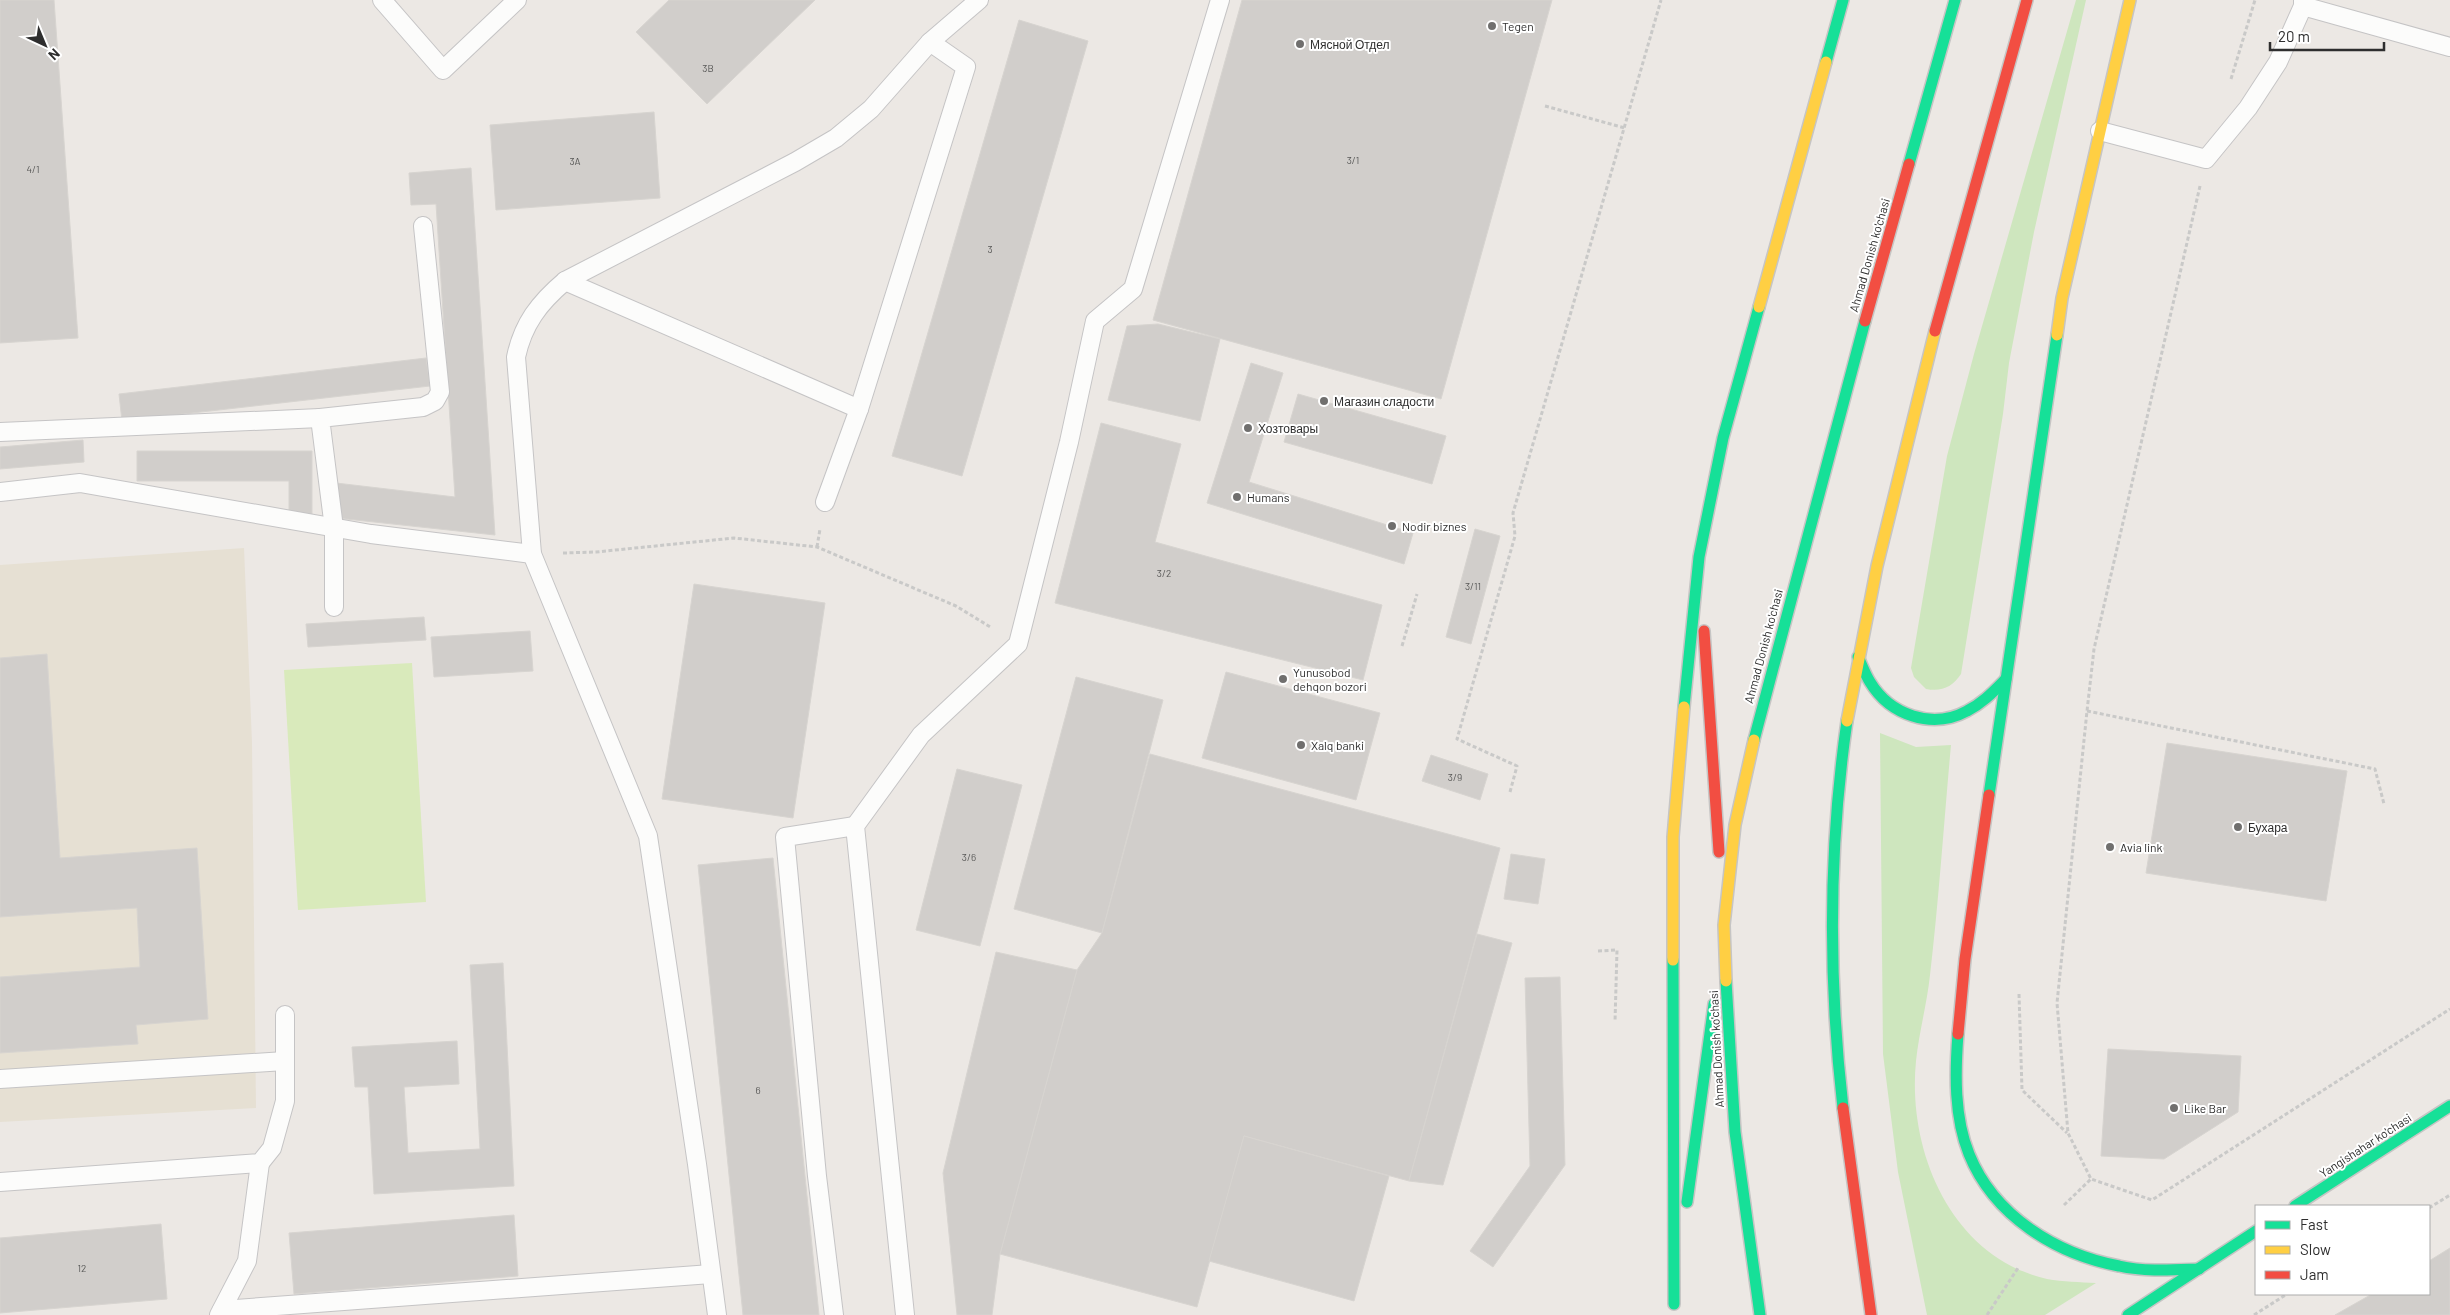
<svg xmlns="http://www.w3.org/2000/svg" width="2450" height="1315" font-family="Barlow,sans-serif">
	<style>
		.education { fill: #e6e0d3 }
		.green { fill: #cee6be }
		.pitch { fill: #d9eabb }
		.building { fill: #d1cecb; stroke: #d7d4d0 }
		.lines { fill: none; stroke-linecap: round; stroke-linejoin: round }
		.lane-casing { stroke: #c5c4c5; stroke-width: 20 }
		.fast-casing { stroke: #c6c5c4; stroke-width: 14 }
		.slow-casing { stroke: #c6c5c4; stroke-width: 14 }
		.jam-casing { stroke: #c6c5c4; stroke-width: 14 }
		.path { stroke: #c9c9c8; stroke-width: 3; stroke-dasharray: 4 2.5; stroke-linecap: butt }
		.lane { stroke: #fcfcfb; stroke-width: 18 }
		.fast { stroke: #16e098; stroke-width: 11 }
		.slow { stroke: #ffcf43; stroke-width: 11 }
		.jam { stroke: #f24e42; stroke-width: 11 }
		.poi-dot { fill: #706f6e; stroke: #fff; stroke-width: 2 }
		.labels { text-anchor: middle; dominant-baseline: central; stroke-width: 4; stroke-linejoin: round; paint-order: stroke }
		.number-label { font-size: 10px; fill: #585857 }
		.poi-label { font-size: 12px; fill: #2e2e2e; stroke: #fff; text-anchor: start }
		.street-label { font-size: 12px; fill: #2e2e2e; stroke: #fff }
	</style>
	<rect width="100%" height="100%" fill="#ece8e4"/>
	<polygon class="education" points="244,548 252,743 256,1108 0,1122 0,565"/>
	<g class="green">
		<path d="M2076,0H2086L2034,232L2009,363L2003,414L1961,674C1952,687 1942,692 1926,689L1914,677L1911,668L1947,456L1974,354Z"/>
		<path d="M1880,733L1916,747L1951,745C1944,821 1939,898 1930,975C1927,1004 1919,1032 1916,1061C1907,1151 1951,1257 2047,1279C2063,1282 2080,1282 2096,1283L2045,1315H1927L1898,1172L1883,1054Z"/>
	</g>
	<polygon class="pitch" points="412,663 426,902 298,910 284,670"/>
	<g class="building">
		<polygon points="0,0 54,0 78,338 0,343"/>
		<polygon points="669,0 815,0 707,104 636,32"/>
		<polygon points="1242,0 1552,0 1441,399 1153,320"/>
		<polygon points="1019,20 1088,41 962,476 892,456"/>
		<polygon points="654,112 660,198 496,210 490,125"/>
		<polygon points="471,168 495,535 337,518 336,483 455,497 436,204 411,205 409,173"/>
		<polygon points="1158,324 1220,339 1200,421 1108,400 1127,326"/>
		<polygon points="426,358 430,386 122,421 119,394"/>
		<polygon points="1251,363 1283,373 1249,482 1413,533 1404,564 1207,503"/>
		<polygon points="1298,394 1446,436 1432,484 1284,442"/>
		<polygon points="1101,423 1181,444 1155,542 1382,605 1363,680 1055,603"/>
		<polygon points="83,440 84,462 0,469 0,447"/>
		<polygon points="137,451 312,451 312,514 289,514 289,481 137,481"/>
		<polygon points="1475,529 1500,536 1471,644 1446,637"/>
		<polygon points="694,584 825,603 793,818 662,799"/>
		<polygon points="424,617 426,640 308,647 306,624"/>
		<polygon points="530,631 533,671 434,677 431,637"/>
		<polygon points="47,654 60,858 197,848 208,1019 136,1025 138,1044 0,1053 0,977 140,967 137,908 0,917 0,658"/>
		<polygon points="1226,672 1380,713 1356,800 1202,758"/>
		<polygon points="1076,677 1163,700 1102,933 1014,909"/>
		<polygon points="2167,743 2347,771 2326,901 2146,873"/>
		<polygon points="1150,754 1500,848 1409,1181 1244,1136 1197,1307 1000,1254 1077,970 1102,933"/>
		<polygon points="1431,755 1488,774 1480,800 1422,781"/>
		<polygon points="957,769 1022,785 980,946 916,930"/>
		<polygon points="1511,854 1545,859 1538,904 1504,899"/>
		<polygon points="773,858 819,1315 743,1315 698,865"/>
		<polygon points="1477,934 1512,943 1443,1185 1409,1181"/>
		<polygon points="996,952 1077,970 1000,1254 992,1315 957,1315 943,1173"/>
		<polygon points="503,963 514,1186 374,1194 368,1087 355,1087 352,1047 457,1041 459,1084 404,1087 408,1153 480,1149 470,965"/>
		<polygon points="1560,977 1565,1165 1493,1267 1470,1251 1530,1166 1525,978"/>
		<polygon points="2108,1049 2241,1056 2238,1112 2164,1159 2101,1156"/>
		<polygon points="1244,1136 1389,1176 1354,1301 1209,1261"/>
		<polygon points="514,1215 518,1276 294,1294 289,1233"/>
		<polygon points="161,1224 167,1299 0,1313 0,1238"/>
		<polygon points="2450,1248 2450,1315 2335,1315 2372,1294 2429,1294 2429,1261"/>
	</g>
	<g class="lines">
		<g class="lane-casing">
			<g id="lane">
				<polyline points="382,0 443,70 517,0"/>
				<polyline points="2303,6 2450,47"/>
				<polyline points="2100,131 2206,159 2248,108 2278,62 2303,6 2303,0"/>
				<polyline points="565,281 859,409"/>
				<polyline points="0,432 320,418"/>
				<polyline points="0,492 80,483 371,534 532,554"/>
				<polyline points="825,502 859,409 966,67 930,42"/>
				<polyline points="334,607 334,528 320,418 423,407 435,401 440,392 423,226"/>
				<polyline points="0,1079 285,1061"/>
				<polyline points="0,1182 260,1163 272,1148 285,1101 285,1015"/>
				<polyline points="222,1310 711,1274"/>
				<polyline points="219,1315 247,1261 260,1163"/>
				<path d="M717,1315L697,1164L648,836L532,554L516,357C523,324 539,303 565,281L795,162L836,138L871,109L930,42L979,0"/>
				<polyline points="834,1315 817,1176 785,837 855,826"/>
				<polyline points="905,1315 855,826 921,735 1018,644 1069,442 1095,321 1133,289 1220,0"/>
			</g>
		</g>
		<g class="fast-casing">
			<g id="fast">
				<polyline points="1826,62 1843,0"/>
				<polyline points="1909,164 1955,0"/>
				<path d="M1858,657C1862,665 1865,674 1870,682C1890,715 1932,730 1967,711C1983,703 1994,691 2006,679"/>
				<polyline points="1684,707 1699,557 1723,438 1759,307"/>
				<polyline points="1754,740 1865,321"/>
				<polyline points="1989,795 2057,335"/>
				<polyline points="1673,960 1674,1304"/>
				<polyline points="1726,981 1735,1132 1760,1315"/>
				<path d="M1958,1034C1955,1073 1954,1117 1969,1154C1994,1216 2056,1254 2119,1266C2146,1272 2172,1270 2199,1269"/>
				<path d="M1843,1108C1828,977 1828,852 1847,721"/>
				<polyline points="1687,1202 1714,1004"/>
				<polyline points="2295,1206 2450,1106"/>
				<polyline points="2128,1315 2256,1231"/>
			</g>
		</g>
		<g class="slow-casing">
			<g id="slow">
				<polyline points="1759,307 1826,62"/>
				<polyline points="2057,335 2062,298 2130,0"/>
				<polyline points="1847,721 1877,566 1935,331"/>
				<polyline points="1673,960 1673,837 1684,707"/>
				<polyline points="1726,981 1724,925 1735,825 1754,740"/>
			</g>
		</g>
		<g class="jam-casing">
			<g id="jam">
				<polyline points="1865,321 1909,164"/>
				<polyline points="1935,331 2027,0"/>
				<polyline points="1704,631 1719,852"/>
				<polyline points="1958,1034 1965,959 1989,795"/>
				<polyline points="1843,1108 1871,1315"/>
			</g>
		</g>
		<g class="path">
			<polyline points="2231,79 2255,0"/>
			<polyline points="1545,106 1625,128"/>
			<polyline points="2200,186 2094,649 2087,711 2057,1003 2068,1133 2091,1179 2152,1200 2450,1009"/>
			<polyline points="817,547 820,529"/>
			<polyline points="563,553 596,552 734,538 817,547 956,606 992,628"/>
			<polyline points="1402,646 1417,594"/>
			<polyline points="2087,711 2375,769 2384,804"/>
			<polyline points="1510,792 1517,766 1457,739 1515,536 1513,513 1661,0"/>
			<polyline points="1598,951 1617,950 1615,1022"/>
			<polyline points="2019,994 2022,1090 2067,1133"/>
			<polyline points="2064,1205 2091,1179"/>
			<polyline points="2429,1208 2450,1195"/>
			<polyline points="1987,1315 2018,1268"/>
			<polyline points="2254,1315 2287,1294"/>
		</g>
		<use href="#lane" class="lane"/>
		<use href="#fast" class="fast"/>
		<use href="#slow" class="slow"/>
		<use href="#jam" class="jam"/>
	</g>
	<g class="poi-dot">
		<circle cx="1492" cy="26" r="5"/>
		<circle cx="1300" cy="44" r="5"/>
		<circle cx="1324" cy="401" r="5"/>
		<circle cx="1248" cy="428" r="5"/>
		<circle cx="1237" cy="497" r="5"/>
		<circle cx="1392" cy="526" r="5"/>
		<circle cx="1283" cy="679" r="5"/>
		<circle cx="1301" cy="745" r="5"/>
		<circle cx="2238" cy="827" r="5"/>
		<circle cx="2110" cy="847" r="5"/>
		<circle cx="2174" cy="1108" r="5"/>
	</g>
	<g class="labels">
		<g class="number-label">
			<text x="708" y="68">3B</text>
			<text x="1353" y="160">3/1</text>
			<text x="575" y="161">3A</text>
			<text x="33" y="169">4/1</text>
			<text x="990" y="249">3</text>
			<text x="1164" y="573">3/2</text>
			<text x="1473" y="586">3/11</text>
			<text x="1455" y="777">3/9</text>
			<text x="969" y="857">3/6</text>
			<text x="758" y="1090">6</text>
			<text x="82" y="1268">12</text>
		</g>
		<g class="poi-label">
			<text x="1502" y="26">Tegen</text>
			<text x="1310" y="44">Мясной Отдел</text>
			<text x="1334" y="401">Магазин сладости</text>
			<text x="1258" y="428">Хозтовары</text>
			<text x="1247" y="497">Humans</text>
			<text x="1402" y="526">Nodir biznes</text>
			<text x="1293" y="672">Yunusobod<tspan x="1293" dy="14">dehqon bozori</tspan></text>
			<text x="1311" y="745">Xalq banki</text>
			<text x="2248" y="827">Бухара</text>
			<text x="2120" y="847">Avia link</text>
			<text x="2184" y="1108">Like Bar</text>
		</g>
		<g class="street-label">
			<text transform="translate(1869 255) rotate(-74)">Ahmad Donish ko'chasi</text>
			<text transform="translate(1763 646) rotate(-75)">Ahmad Donish ko'chasi</text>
			<text transform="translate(1716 1049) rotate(-93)">Ahmad Donish ko'chasi</text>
			<text transform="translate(2365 1145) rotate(-33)">Yangishahar ko'chasi</text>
		</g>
	</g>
	<rect x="2255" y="1205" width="175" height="90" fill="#ffffff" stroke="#ababab"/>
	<rect x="2265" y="1221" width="25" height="8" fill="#16e098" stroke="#ababab"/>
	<text x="2300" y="1230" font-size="15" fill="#2e2e2e">Fast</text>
	<rect x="2265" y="1246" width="25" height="8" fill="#ffcf43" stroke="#ababab"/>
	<text x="2300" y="1255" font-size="15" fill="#2e2e2e">Slow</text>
	<rect x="2265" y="1271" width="25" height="8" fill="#f24e42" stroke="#ababab"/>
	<text x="2300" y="1280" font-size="15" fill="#2e2e2e">Jam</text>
	<g transform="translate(45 45) rotate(136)" stroke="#ffffff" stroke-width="4" paint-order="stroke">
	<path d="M0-4L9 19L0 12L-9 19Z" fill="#2e2e2e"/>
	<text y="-8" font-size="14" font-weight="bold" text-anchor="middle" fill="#2e2e2e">N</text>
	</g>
	<path d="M2270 42v8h114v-8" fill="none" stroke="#2e2e2e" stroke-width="2.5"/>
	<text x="2278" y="42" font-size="15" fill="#2e2e2e" stroke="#ffffff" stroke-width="4" paint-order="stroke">20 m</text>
</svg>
